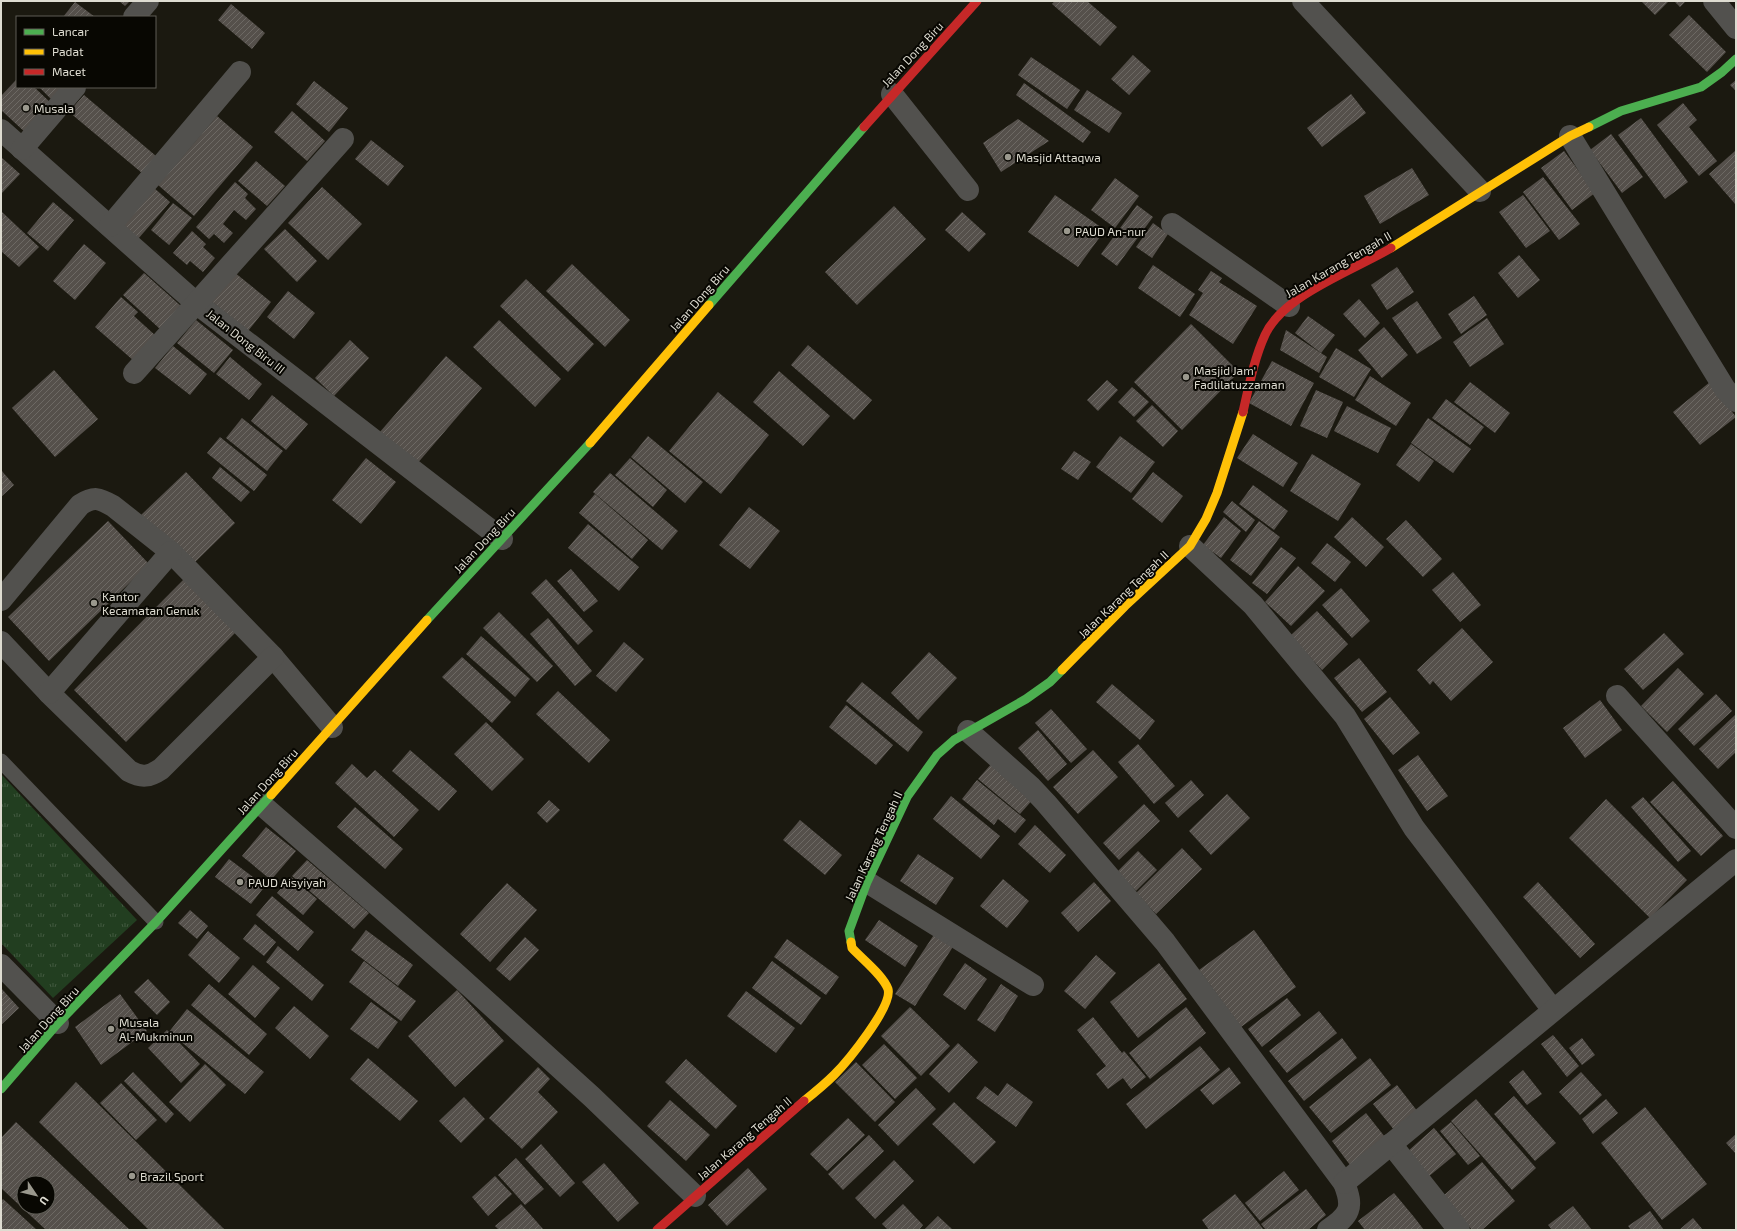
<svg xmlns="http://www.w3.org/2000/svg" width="1737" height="1231" font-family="'Exo 2',sans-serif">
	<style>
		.park { fill: url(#park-tufts) }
		.building { fill: url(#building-hatch); fill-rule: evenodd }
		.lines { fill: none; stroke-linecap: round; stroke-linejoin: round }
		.lane { stroke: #52514e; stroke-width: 15 }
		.street { stroke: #52514e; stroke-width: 22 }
		.fast { stroke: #4caf50; stroke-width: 9 }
		.slow { stroke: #ffc107; stroke-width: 9 }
		.jam { stroke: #c62828; stroke-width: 9 }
		.poi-dot { fill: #9a988d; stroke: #080702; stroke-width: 1.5 }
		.labels { text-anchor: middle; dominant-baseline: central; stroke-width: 4; stroke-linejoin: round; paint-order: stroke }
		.street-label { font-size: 12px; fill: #dedcd1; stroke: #080702 }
		.poi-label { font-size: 12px; fill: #dedcd1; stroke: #080702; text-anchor: start }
	</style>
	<defs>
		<pattern id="park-tufts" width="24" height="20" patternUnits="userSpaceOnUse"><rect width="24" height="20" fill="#223e20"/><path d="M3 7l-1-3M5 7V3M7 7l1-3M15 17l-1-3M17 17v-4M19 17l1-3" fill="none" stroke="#42593f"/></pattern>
		<pattern id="building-hatch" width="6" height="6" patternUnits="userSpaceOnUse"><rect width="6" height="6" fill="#55504b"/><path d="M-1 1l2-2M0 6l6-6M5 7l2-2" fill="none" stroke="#6d6964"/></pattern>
	</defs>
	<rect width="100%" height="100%" fill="#1b1910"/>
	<polygon class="park" points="1,774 137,920 53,998 1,943"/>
	<g class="building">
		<polygon points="119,1 130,1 125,6"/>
		<polygon points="1055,1 1087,1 1117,27 1100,46 1052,4"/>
		<polygon points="1641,1 1669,1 1655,15"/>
		<polygon points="1674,1 1686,1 1680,7"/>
		<polygon points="75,2 95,17 63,17"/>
		<polygon points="231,4 265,33 252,49 218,20"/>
		<polygon points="1689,15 1726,52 1707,72 1669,35"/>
		<polygon points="1133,55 1151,71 1129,95 1111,79"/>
		<polygon points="1031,57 1080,90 1067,109 1018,75"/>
		<polygon points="17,79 17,87 34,87 53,105 27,134 1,110 1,96"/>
		<polygon points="1736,80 1736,91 1730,85"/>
		<polygon points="314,81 348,108 329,132 296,104"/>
		<polygon points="1024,83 1091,132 1083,143 1016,95"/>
		<polygon points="39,87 68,87 54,102"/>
		<polygon points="1087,90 1122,113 1109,133 1074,110"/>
		<polygon points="1351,94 1366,113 1322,147 1307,128"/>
		<polygon points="84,95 156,156 142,173 69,112"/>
		<polygon points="1683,103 1697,120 1689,127 1717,161 1699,176 1657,125"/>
		<polygon points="292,111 325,141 307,161 274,132"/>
		<polygon points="217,116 253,147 194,216 158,185"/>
		<polygon points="1641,118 1688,182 1665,199 1618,135"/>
		<polygon points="1018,119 1049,141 1001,172 983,143"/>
		<polygon points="1611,134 1643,177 1622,193 1590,150"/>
		<polygon points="371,140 404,166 388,186 355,159"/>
		<polygon points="1564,151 1595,193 1572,210 1541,168"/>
		<polygon points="1735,151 1736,153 1736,205 1709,174"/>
		<polygon points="1,157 20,174 1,194"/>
		<polygon points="256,161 285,186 267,206 238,181"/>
		<polygon points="1412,168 1429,195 1380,224 1364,196"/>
		<polygon points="1543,177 1580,224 1559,240 1523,192"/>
		<polygon points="1115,178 1139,196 1115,228 1091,210"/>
		<polygon points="235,182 248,194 245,198 256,209 246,220 234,210 223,224 233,233 224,243 214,234 209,239 196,227"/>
		<polygon points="153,187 170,202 138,239 121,224"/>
		<polygon points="322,187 362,224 328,260 288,223"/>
		<polygon points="1055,195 1105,230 1078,267 1028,232"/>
		<polygon points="1523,195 1550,231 1526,248 1499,212"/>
		<polygon points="53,202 74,220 48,251 27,233"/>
		<polygon points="173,203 192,218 169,245 151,230"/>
		<polygon points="1137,205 1153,217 1117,266 1101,254"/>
		<polygon points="894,206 926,239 857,305 825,272"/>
		<polygon points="1,211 39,247 19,267 1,251"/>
		<polygon points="962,212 986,234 969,252 945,230"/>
		<polygon points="1153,223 1168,234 1152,258 1136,247"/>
		<polygon points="285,229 317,261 297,282 264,249"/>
		<polygon points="192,231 206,244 203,247 215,258 203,272 190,261 187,265 173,253"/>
		<polygon points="84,244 106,263 75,300 53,281"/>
		<polygon points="1519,255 1540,280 1518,298 1498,273"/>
		<polygon points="572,264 630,320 605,347 546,291"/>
		<polygon points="1153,265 1195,294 1180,317 1138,288"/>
		<polygon points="1397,267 1414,292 1387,310 1371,285"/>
		<polygon points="1211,271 1222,278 1219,282 1257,306 1233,344 1189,315 1203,293 1198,290"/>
		<polygon points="234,272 271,302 248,331 211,301"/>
		<polygon points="144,273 181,306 160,329 123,295"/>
		<polygon points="526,279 594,344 568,372 500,306"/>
		<polygon points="288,291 315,313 294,339 267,317"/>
		<polygon points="1474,296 1487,315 1461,334 1448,314"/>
		<polygon points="121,297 138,312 134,316 156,336 134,361 95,327"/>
		<polygon points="1359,299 1380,323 1365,338 1343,314"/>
		<polygon points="1417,301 1442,338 1417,354 1392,318"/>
		<polygon points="1308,316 1335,335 1321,353 1295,333"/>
		<polygon points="1487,318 1504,344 1470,367 1453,342"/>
		<polygon points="196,320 233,350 214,373 177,343"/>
		<polygon points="499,320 561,379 535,407 473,347"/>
		<polygon points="1191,324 1239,372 1182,430 1134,382"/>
		<polygon points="1384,327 1408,355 1382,378 1358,350"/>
		<polygon points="1286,330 1327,357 1319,373 1280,350"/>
		<polygon points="350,340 369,358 334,396 315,378"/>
		<polygon points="808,345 872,400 854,420 791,365"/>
		<polygon points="173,346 207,374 190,395 155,368"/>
		<polygon points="1336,348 1371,369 1354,397 1319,377"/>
		<polygon points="446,356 482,388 416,465 379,433"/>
		<polygon points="230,357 262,384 249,400 216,374"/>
		<polygon points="1272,361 1314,383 1291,426 1249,403"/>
		<polygon points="54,370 98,419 55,457 12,408"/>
		<polygon points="779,371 830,416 803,446 753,402"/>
		<polygon points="1370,376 1411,403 1396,426 1355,400"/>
		<polygon points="1107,380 1118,390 1098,411 1087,400"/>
		<polygon points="1470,382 1510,413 1495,433 1454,402"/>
		<polygon points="1710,382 1736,417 1700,445 1673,412"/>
		<polygon points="1132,387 1149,402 1134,417 1118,402"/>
		<polygon points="1316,390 1343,402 1327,438 1300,426"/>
		<polygon points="718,392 769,435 721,494 669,451"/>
		<polygon points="272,395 308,424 286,450 251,421"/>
		<polygon points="1446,399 1484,427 1470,445 1432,418"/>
		<polygon points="1152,405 1178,431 1163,447 1136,421"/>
		<polygon points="1347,406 1391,428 1378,453 1334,431"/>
		<polygon points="242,418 283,451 267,471 226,438"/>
		<polygon points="1428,418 1471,449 1453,473 1411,443"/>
		<polygon points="1253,434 1298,463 1283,487 1237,458"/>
		<polygon points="648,436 703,482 685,503 631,457"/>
		<polygon points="1120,436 1155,462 1131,493 1096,467"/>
		<polygon points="220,437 267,475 254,491 207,453"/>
		<polygon points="1411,444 1434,461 1419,482 1396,465"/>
		<polygon points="1074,451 1091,462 1078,480 1061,469"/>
		<polygon points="1312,454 1361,484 1338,521 1290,491"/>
		<polygon points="366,458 396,482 361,524 332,500"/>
		<polygon points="630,458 667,490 653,507 615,475"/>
		<polygon points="220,467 250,492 241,502 212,478"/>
		<polygon points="1,470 14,485 1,497"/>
		<polygon points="186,472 235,523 189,568 140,516"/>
		<polygon points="1153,472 1183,496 1162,523 1132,499"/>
		<polygon points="610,473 678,531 662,550 593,492"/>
		<polygon points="1253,485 1288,511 1274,530 1239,504"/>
		<polygon points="595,494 648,540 632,559 579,513"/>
		<polygon points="1232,501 1255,520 1246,532 1223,512"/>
		<polygon points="749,507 780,531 750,569 719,545"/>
		<polygon points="1224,517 1241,531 1221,558 1203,545"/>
		<polygon points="1352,517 1384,547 1366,567 1334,537"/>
		<polygon points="1406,520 1442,559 1423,577 1386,539"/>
		<polygon points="108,521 149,564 49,661 8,617"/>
		<polygon points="1259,521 1280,537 1251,576 1230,560"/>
		<polygon points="588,524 639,567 619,591 568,548"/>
		<polygon points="1327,543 1351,562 1335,582 1311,563"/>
		<polygon points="1281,547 1296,558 1267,594 1252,583"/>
		<polygon points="1298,566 1325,591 1291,626 1265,602"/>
		<polygon points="571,569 598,601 584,612 557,581"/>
		<polygon points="1453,572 1481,605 1460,622 1432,590"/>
		<polygon points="186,577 238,630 126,742 74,690"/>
		<polygon points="546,579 593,631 578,645 531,593"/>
		<polygon points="1341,588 1370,621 1352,638 1322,605"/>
		<polygon points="1317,611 1348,644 1322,670 1290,636"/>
		<polygon points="499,612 553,666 537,682 483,628"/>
		<polygon points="548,618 592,671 575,686 530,634"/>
		<polygon points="1462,628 1493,662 1451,701 1433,681 1430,685 1417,670"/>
		<polygon points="1664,633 1684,654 1643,690 1624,669"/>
		<polygon points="481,636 530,679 515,697 466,654"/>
		<polygon points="624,642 644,659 616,692 596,676"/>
		<polygon points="929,652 957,678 918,720 891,693"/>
		<polygon points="462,657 511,702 492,723 442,677"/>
		<polygon points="1359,658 1387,692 1362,712 1334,678"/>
		<polygon points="1678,668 1704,694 1667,732 1641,706"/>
		<polygon points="862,682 923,732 908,752 846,701"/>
		<polygon points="1112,684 1155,721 1140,740 1096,702"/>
		<polygon points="558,691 610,740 589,763 536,714"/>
		<polygon points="1716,694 1732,711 1694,746 1678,729"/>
		<polygon points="1390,697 1420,733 1393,755 1364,719"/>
		<polygon points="1600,700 1622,730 1585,758 1563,728"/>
		<polygon points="846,705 893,745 876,765 829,727"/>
		<polygon points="1051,709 1087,749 1071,763 1035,723"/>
		<polygon points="1735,715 1736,752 1718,769 1699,749"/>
		<polygon points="486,722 524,759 492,791 454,754"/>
		<polygon points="1038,730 1067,764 1048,781 1018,748"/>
		<polygon points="1138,744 1175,786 1154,804 1118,762"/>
		<polygon points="410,750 457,791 439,811 392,771"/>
		<polygon points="1093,750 1118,777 1078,814 1053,787"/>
		<polygon points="1418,755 1448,796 1427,811 1398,770"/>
		<polygon points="993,762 1035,797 1020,814 978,779"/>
		<polygon points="352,764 367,778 375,770 419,810 394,837 335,783"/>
		<polygon points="977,780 1026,820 1015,833 998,819 994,825 962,799"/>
		<polygon points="1191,780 1204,795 1178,818 1165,803"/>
		<polygon points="1673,781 1723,836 1701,856 1650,802"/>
		<polygon points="1227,794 1250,818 1211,855 1189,831"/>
		<polygon points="951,796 1000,836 981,859 933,819"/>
		<polygon points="1643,797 1691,851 1678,862 1631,807"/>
		<polygon points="1606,799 1687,880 1650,918 1569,838"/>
		<polygon points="549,800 560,810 547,823 537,813"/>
		<polygon points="1144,804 1160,821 1119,860 1103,843"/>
		<polygon points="355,807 403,849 385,869 337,827"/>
		<polygon points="800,820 842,855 825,875 783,840"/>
		<polygon points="1035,825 1066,855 1050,873 1018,844"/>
		<polygon points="266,827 296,851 271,880 242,856"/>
		<polygon points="1182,848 1202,869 1156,914 1136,893"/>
		<polygon points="1138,851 1157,870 1136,891 1117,872"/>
		<polygon points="918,854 954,878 936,905 900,881"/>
		<polygon points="229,859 265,886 251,904 215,877"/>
		<polygon points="307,860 369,913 354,929 292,876"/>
		<polygon points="291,877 317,899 303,915 277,893"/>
		<polygon points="1003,879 1029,901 1007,928 980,906"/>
		<polygon points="1094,882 1111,901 1078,932 1061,913"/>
		<polygon points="1538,882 1595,944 1580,958 1523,897"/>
		<polygon points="507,883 537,910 490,962 460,934"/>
		<polygon points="272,896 314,932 298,951 256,915"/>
		<polygon points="190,910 208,926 197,939 178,923"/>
		<polygon points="879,920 918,946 905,967 865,940"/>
		<polygon points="255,924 276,942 264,956 243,939"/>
		<polygon points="366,930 413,965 398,986 351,950"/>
		<polygon points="937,930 956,942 915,1006 895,994"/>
		<polygon points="1254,930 1296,987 1241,1027 1199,970"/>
		<polygon points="208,931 240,958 219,983 188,955"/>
		<polygon points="525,937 539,950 510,981 496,969"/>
		<polygon points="787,939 839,977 826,995 774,957"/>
		<polygon points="278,946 324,985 312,1001 266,962"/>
		<polygon points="1096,955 1116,973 1085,1009 1064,991"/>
		<polygon points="364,961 416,1001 401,1021 349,982"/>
		<polygon points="772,961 821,998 801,1025 752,988"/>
		<polygon points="965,963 987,979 965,1010 943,995"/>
		<polygon points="1159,963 1187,999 1138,1038 1110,1002"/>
		<polygon points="253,965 280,988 255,1018 228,994"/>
		<polygon points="148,979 170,1002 157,1015 134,992"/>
		<polygon points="209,984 267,1034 249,1055 191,1005"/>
		<polygon points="1001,984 1018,996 995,1032 977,1020"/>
		<polygon points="1,988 19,1008 1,1025"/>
		<polygon points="457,990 504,1041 455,1087 408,1036"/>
		<polygon points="746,991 795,1028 776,1053 727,1016"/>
		<polygon points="120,994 147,1031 101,1065 75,1027"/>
		<polygon points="1287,998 1301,1015 1262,1047 1248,1029"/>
		<polygon points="371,1002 398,1022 378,1049 350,1029"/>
		<polygon points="294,1006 329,1036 310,1059 275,1028"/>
		<polygon points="910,1007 950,1046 921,1076 881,1036"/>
		<polygon points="1186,1007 1206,1033 1150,1079 1129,1053"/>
		<polygon points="187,1009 264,1072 245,1094 169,1032"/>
		<polygon points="1319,1011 1337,1033 1287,1073 1269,1051"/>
		<polygon points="1093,1017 1122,1053 1124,1051 1146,1077 1131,1089 1123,1078 1108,1089 1096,1074 1106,1066 1077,1030"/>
		<polygon points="167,1030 200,1064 181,1083 148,1048"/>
		<polygon points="1553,1035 1579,1066 1567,1077 1541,1044"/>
		<polygon points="1342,1038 1357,1058 1304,1101 1288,1081"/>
		<polygon points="1582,1038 1595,1055 1582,1065 1569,1048"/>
		<polygon points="958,1043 978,1062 949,1093 929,1074"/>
		<polygon points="884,1044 917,1078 895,1099 862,1065"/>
		<polygon points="1200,1046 1220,1070 1146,1129 1126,1104"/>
		<polygon points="368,1058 418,1101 400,1121 350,1079"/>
		<polygon points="1370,1058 1391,1085 1331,1133 1309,1107"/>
		<polygon points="686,1059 737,1106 716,1129 665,1082"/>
		<polygon points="856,1062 895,1102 875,1122 835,1082"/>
		<polygon points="205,1064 226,1085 190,1122 169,1102"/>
		<polygon points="538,1067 550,1079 538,1092 558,1112 522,1149 489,1118"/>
		<polygon points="1229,1067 1241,1083 1213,1105 1200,1090"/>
		<polygon points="1523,1070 1542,1094 1527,1105 1509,1082"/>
		<polygon points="133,1072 174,1114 166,1123 124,1081"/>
		<polygon points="1581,1072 1602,1095 1580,1115 1559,1092"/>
		<polygon points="76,1082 225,1230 149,1230 39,1122"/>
		<polygon points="121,1083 157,1120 136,1140 100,1103"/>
		<polygon points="1007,1083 1033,1102 1016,1127 976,1098 985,1086 998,1096"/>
		<polygon points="1397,1085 1418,1112 1395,1131 1373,1104"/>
		<polygon points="916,1088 936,1109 898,1146 878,1125"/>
		<polygon points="1514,1096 1556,1143 1535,1161 1494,1114"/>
		<polygon points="464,1097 485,1119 461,1143 439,1121"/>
		<polygon points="1476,1099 1536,1168 1512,1190 1451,1121"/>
		<polygon points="1606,1099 1618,1113 1593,1134 1582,1119"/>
		<polygon points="670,1100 710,1135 686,1161 647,1126"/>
		<polygon points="954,1102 996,1142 974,1164 932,1124"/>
		<polygon points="1645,1107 1707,1184 1662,1220 1601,1143"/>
		<polygon points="1366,1113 1385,1137 1350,1165 1332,1141"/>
		<polygon points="848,1118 865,1135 827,1171 810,1154"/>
		<path d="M16,1122L130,1230H46L1,1188V1138ZM24,1183H48V1207H24Z"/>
		<polygon points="1451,1122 1480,1156 1468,1165 1440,1131"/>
		<polygon points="1434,1128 1456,1154 1428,1177 1407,1152"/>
		<polygon points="1736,1134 1736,1154 1726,1143"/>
		<polygon points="869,1135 884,1151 843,1190 828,1174"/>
		<polygon points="541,1144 575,1183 560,1197 525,1159"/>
		<polygon points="516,1158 544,1189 525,1205 498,1175"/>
		<polygon points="894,1160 914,1181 875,1219 855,1198"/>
		<polygon points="1482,1162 1515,1201 1482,1230 1472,1230 1443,1196"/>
		<polygon points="604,1163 639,1203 618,1222 582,1182"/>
		<polygon points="748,1168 767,1189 727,1226 708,1205"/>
		<polygon points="1284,1171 1299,1190 1260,1221 1245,1203"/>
		<polygon points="495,1176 512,1194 488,1216 472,1197"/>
		<polygon points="1306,1189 1326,1215 1308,1230 1266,1230 1261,1224"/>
		<polygon points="1394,1193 1414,1217 1424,1230 1365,1230 1358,1221"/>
		<polygon points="1235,1194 1264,1230 1209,1230 1202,1220"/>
		<polygon points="3,1199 37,1230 1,1230 1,1201"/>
		<polygon points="521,1204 544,1230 499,1230 495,1226"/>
		<polygon points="903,1204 923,1225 919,1230 888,1230 882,1224"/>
		<polygon points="1573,1206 1592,1230 1552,1230 1548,1225"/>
		<polygon points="1650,1211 1664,1230 1631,1230 1628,1226"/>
		<polygon points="938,1216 953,1230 924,1230"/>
		<polygon points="1693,1218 1703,1230 1679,1230"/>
	</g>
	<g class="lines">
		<polyline class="lane" points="1,761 156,922"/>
		<g class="street">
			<polyline points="1303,1 1480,191"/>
			<polyline points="1714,1 1736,28"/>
			<polyline points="134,17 148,1"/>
			<polyline points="892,94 968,190"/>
			<polyline points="1,130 196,303 502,539"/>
			<polyline points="1570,136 1725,389 1736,401"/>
			<polyline points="22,149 75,87"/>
			<polyline points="1172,224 1289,306"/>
			<polyline points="110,226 240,72"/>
			<polyline points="134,373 343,139"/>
			<polyline points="1190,546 1253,605 1345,716 1414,828 1553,1010"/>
			<path d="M1,600L80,505C94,496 99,498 113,506L171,552L273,657L332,727"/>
			<path d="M1,642L49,693L129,771C142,778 149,777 161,769L273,657"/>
			<polyline points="49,693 171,552"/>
			<polyline points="1617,696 1736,828"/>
			<path d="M968,731L1031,787L1046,803L1165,942L1344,1183C1354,1208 1350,1215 1328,1230"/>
			<polyline points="262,805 453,971 592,1097 695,1196"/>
			<polyline points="867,882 1033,985"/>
			<polyline points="1,965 58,1023"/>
			<polyline points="1391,1144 1459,1230"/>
			<polyline points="1344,1183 1736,860"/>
		</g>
		<g class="fast">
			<polyline points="1589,127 1621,111 1701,87 1722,72 1736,59"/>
			<polyline points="709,305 864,127"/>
			<polyline points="427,620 590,443"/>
			<polyline points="851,942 849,931 867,882 907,797 937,755 954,740 1026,699 1050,682 1062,670"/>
			<polyline points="1,1089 58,1023 156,922 271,795"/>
		</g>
		<g class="slow">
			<polyline points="1391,248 1570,136 1589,127"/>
			<polyline points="590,443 709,305"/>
			<polyline points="1062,670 1125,606 1190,546 1206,519 1217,493 1243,412"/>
			<polyline points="271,795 427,620"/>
			<path d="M804,1101C814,1093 825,1084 834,1075C847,1062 893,1006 888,989C883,975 862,959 852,948L851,942"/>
		</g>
		<g class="jam">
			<polyline points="864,127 977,1"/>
			<path d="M1243,412C1249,386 1254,359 1265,335C1283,295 1354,270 1391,248"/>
			<polyline points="657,1230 804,1101"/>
		</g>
	</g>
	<g class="poi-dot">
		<circle cx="26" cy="108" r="4"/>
		<circle cx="1008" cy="157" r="4"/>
		<circle cx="1067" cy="231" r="4"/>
		<circle cx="1186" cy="377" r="4"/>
		<circle cx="94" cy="603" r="4"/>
		<circle cx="240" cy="882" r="4"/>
		<circle cx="111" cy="1029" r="4"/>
		<circle cx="132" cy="1176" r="4"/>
	</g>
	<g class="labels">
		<g class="street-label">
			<text transform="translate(912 54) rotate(-47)">Jalan Dong Biru</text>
			<text transform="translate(1338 264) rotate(-30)">Jalan Karang Tengah II</text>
			<text transform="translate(699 298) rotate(-49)">Jalan Dong Biru</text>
			<text transform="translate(246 341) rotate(38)">Jalan Dong Biru III</text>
			<text transform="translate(484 540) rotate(-47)">Jalan Dong Biru</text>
			<text transform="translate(1123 594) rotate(-44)">Jalan Karang Tengah II</text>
			<text transform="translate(267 781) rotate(-48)">Jalan Dong Biru</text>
			<text transform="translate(873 846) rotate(-65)">Jalan Karang Tengah II</text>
			<text transform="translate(48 1019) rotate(-48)">Jalan Dong Biru</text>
			<text transform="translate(744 1138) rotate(-41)">Jalan Karang Tengah II</text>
		</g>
		<g class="poi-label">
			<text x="34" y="108">Musala</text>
			<text x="1016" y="157">Masjid Attaqwa</text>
			<text x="1075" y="231">PAUD An-nur</text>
			<text x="1194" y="370">Masjid Jam'<tspan x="1194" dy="14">Fadlilatuzzaman</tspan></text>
			<text x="102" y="596">Kantor<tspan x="102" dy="14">Kecamatan Genuk</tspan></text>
			<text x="248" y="882">PAUD Aisyiyah</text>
			<text x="119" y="1022">Musala<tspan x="119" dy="14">Al-Mukminun</tspan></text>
			<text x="140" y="1176">Brazil Sport</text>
		</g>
	</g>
	<rect width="1737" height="1231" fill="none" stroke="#dedcd1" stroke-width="4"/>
	<rect x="16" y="16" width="140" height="72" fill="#080702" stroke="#5e5c55"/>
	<rect x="24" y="29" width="20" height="6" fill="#4caf50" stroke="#5e5c55"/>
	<text x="52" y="36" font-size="12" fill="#dedcd1">Lancar</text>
	<rect x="24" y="49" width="20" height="6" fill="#ffc107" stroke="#5e5c55"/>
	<text x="52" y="56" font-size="12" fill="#dedcd1">Padat</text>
	<rect x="24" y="69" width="20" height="6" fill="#c62828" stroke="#5e5c55"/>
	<text x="52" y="76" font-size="12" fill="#dedcd1">Macet</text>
	<g transform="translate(36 1195) rotate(125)"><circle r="19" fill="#080702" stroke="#5e5c55"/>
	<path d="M0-3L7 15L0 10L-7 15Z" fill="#9a988d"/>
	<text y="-6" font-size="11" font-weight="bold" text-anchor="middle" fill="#dedcd1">U</text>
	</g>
</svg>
